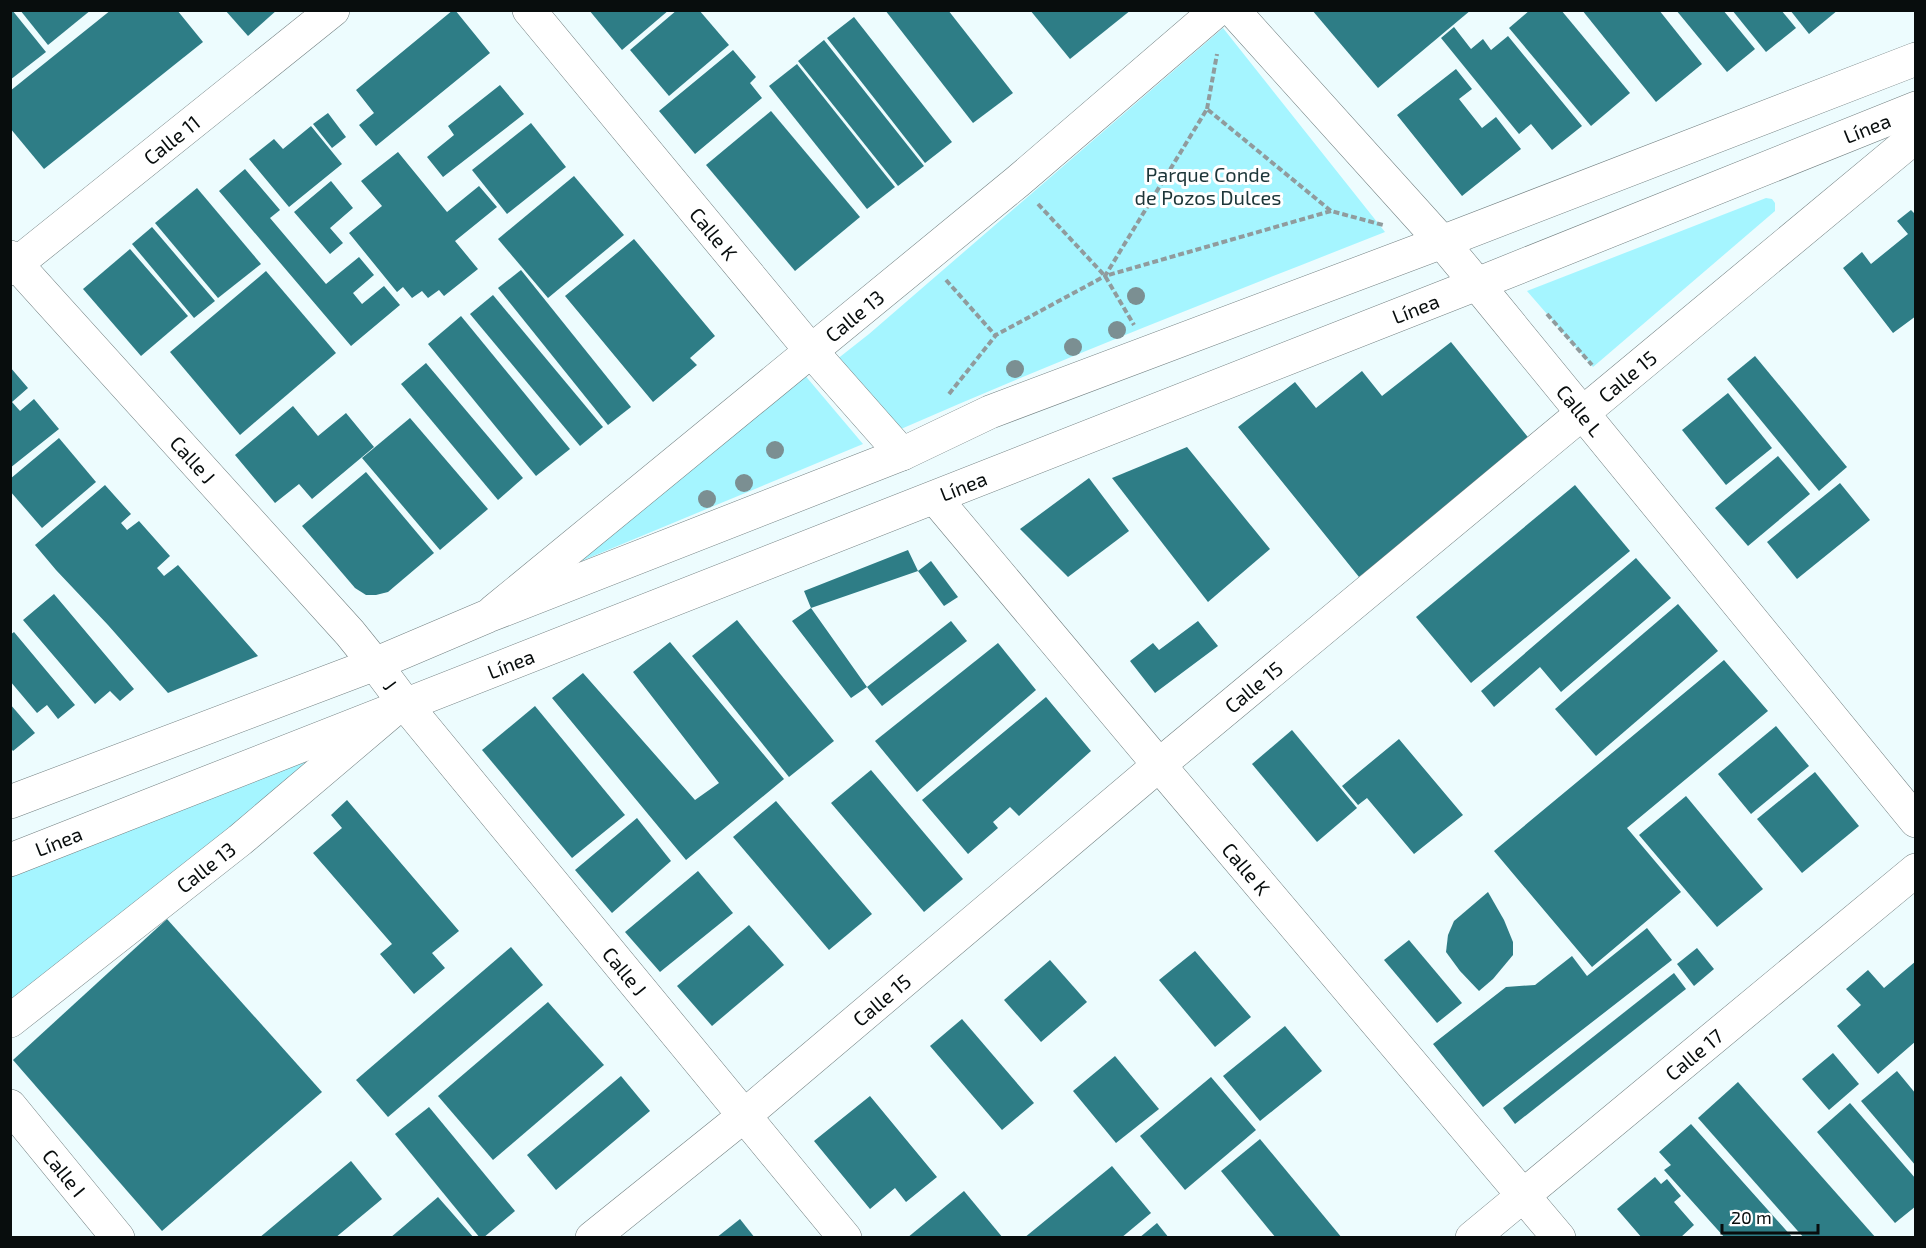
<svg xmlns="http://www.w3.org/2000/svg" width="1926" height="1248" font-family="'Exo 2',sans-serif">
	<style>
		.green { fill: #a5f5ff }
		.building { fill: #2e7d86 }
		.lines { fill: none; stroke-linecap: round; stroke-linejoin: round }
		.street-casing { stroke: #738082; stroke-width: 34 }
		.secondary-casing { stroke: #738082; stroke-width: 34 }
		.primary-casing { stroke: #738082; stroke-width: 34 }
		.path { stroke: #909b9d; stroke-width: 4; stroke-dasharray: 6 3; stroke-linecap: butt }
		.street { stroke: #fff; stroke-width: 33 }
		.secondary { stroke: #fff; stroke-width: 33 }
		.primary { stroke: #fff; stroke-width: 33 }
		.tree { fill: #7b8f92 }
		.labels { text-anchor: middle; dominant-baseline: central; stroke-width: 6; stroke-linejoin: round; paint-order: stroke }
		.street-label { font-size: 20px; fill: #080d0d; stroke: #fff }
		.park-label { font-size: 20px; fill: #1d3639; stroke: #fff }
	</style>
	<rect width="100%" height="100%" fill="#edfcfe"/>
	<g class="green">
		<path d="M1223,28L1385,232C1223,296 1060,359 901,429L836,360L869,334Z"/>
		<polygon points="1766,198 1772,199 1775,203 1775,211 1593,367 1527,291"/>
		<polygon points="803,373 863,444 579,562"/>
		<polygon points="396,708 11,1020 11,860"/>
	</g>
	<g class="building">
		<polygon points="10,10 12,10 46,52 10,80"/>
		<polygon points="20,10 91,10 48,45"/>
		<polygon points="111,10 177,10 203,42 44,169 10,128 10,91"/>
		<polygon points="225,10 277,10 248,36"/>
		<polygon points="453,10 455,10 490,53 376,146 359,125 374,113 356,90"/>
		<polygon points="589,10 669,10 622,50"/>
		<polygon points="677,10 699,10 729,45 669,96 630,50"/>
		<polygon points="885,10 948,10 1013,93 973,123"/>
		<polygon points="1030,10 1131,10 1070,59"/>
		<polygon points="1312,10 1471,10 1378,88"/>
		<polygon points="1530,10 1561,10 1630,93 1591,126 1509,28"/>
		<polygon points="1582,10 1659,10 1702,64 1656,102"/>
		<polygon points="1676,10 1723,10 1755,49 1727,72"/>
		<polygon points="1732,10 1781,10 1796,28 1766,52"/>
		<polygon points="1790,10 1838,10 1809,34"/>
		<polygon points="854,17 952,142 925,163 827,38"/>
		<polygon points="1454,27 1471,49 1483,39 1491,50 1508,36 1582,126 1552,150 1531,124 1519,134 1441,38"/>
		<polygon points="824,40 924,166 898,186 798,61"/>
		<polygon points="733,50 756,77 750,83 762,98 695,154 659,111"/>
		<polygon points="797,64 895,187 867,209 769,86"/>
		<polygon points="1456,69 1472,89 1459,99 1482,128 1496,117 1521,149 1462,196 1397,115"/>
		<polygon points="500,85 524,114 443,177 427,157 454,135 448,126"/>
		<polygon points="771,111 860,217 795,271 706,165"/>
		<polygon points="328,113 346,137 332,148 313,124"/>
		<polygon points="531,123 566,167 507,214 472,170"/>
		<polygon points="311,126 342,164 289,207 249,159 274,139 283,149"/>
		<polygon points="398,152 447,212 479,186 497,207 455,241 478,269 444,296 439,290 428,298 422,291 412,298 403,287 397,292 349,233 382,206 361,181"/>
		<polygon points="245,169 280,210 270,218 326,284 359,257 374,275 353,293 362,304 384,286 400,305 351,346 219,191"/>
		<polygon points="574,176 624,235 548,298 498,239"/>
		<polygon points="331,181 353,208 330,228 343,243 330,254 294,212"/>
		<polygon points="197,188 261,264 218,298 155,223"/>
		<polygon points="1911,210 1916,215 1916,316 1893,333 1843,268 1862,252 1871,264 1908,234 1897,221"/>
		<polygon points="152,227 215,301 194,318 132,244"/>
		<polygon points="634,239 715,336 690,358 697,365 653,402 565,296"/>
		<polygon points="130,249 188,316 141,356 83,289"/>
		<polygon points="521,270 631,407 608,425 498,288"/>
		<polygon points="266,271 336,353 240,435 170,352"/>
		<polygon points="493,295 603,427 580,446 470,314"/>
		<polygon points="461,316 570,449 536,476 428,344"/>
		<polygon points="1451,342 1531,441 1359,577 1238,427 1295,382 1316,408 1362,371 1382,396"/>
		<polygon points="1755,356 1847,467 1819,491 1727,379"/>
		<polygon points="426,363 523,478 498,500 401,384"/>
		<polygon points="10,367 28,388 12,402 20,411 34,399 59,429 10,468"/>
		<polygon points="1728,393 1772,448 1726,485 1682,430"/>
		<polygon points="293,406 318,436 346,413 374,447 312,499 299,484 275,503 235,455"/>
		<polygon points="410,418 488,509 440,550 362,458"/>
		<polygon points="59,438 96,482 42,528 10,491 10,479"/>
		<polygon points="1187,447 1270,549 1208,602 1112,478"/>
		<polygon points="1778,456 1810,494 1748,546 1715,508"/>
		<polygon points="366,472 434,553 388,592 376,595 366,595 355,588 302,526"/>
		<polygon points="1089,478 1129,531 1068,577 1020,529"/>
		<polygon points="1840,483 1870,520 1797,579 1767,542"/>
		<polygon points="105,485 131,514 121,523 127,530 139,521 170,556 157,568 164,576 178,565 258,656 168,693 108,625 56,570 35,545"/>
		<polygon points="1575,485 1630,551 1471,683 1416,617"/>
		<polygon points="908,550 918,571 811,608 867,687 851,698 792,621 811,608 804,591"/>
		<polygon points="1636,558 1671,598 1561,692 1540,667 1494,707 1481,691"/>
		<polygon points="931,561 958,597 944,606 918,571"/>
		<polygon points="54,594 134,689 120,701 110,691 95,704 23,620"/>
		<polygon points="1678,604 1718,651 1596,756 1555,709"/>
		<polygon points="737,620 834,741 789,777 692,656"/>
		<polygon points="951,621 967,641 882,706 867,687"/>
		<polygon points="1198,621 1218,646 1155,693 1130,661 1153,643 1159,650"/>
		<polygon points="14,632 75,705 58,719 47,705 37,713 10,681 10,635"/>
		<polygon points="670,642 784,779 686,860 552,698 583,673 695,800 719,783 633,672"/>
		<polygon points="998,643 1036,690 917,792 875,741"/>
		<polygon points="1724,660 1768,711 1627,828 1681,892 1592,967 1494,851"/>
		<polygon points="1046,697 1091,751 1019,816 1010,807 993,822 998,828 968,854 922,800"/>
		<polygon points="10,704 35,733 13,751 10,747"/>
		<polygon points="535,706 625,815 572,858 482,750"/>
		<polygon points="1776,726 1809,766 1751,814 1718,774"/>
		<polygon points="1292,730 1357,808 1317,842 1252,764"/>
		<polygon points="1399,739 1463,815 1414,854 1367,798 1358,805 1342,786"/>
		<polygon points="871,770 963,879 924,912 831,803"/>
		<polygon points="1815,772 1859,826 1802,873 1757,819"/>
		<polygon points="1686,796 1763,889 1717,927 1639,835"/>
		<polygon points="347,800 459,931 432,953 445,968 414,994 380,954 392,944 313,853 342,828 331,815"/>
		<polygon points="776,801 872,914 829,950 733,837"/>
		<polygon points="637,818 671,861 612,913 575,870"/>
		<polygon points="698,871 733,913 660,972 625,932"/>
		<polygon points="1488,892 1504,920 1513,942 1513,955 1493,979 1479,991 1460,971 1446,952 1448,935 1454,921"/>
		<polygon points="167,919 322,1092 162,1231 13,1060"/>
		<polygon points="749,925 784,965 712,1026 677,986"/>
		<polygon points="1647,928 1672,960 1483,1107 1433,1044 1506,987 1535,985 1572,956 1587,976"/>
		<polygon points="1409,940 1462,1003 1437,1023 1384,960"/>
		<polygon points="511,947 543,985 388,1117 356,1080"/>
		<polygon points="1697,948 1714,969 1694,986 1677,964"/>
		<polygon points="1195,951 1251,1017 1215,1047 1159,980"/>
		<polygon points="1050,960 1087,1002 1041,1042 1004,1000"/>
		<polygon points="1916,961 1916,1041 1878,1074 1837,1026 1861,1005 1846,989 1868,970 1884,988"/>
		<polygon points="1674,973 1686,989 1515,1124 1503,1108"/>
		<polygon points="548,1002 604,1065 493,1160 438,1096"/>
		<polygon points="962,1019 1034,1103 1002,1130 930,1046"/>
		<polygon points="1285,1026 1322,1071 1260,1121 1223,1076"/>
		<polygon points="1833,1053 1859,1084 1829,1110 1802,1079"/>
		<polygon points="1115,1056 1159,1109 1116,1143 1073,1091"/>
		<polygon points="1897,1071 1916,1094 1916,1166 1861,1101"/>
		<polygon points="621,1076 650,1111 556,1190 527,1155"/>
		<polygon points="1211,1077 1256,1130 1185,1190 1140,1136"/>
		<polygon points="1738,1082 1876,1238 1804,1238 1698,1118"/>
		<polygon points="870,1096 937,1177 906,1202 895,1188 870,1209 814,1141"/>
		<polygon points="1850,1103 1916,1179 1916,1206 1895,1223 1817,1132"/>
		<polygon points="429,1107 515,1211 483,1238 480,1238 395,1134"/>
		<polygon points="1691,1124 1793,1238 1725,1238 1664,1170 1671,1165 1659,1152"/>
		<polygon points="1260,1139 1342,1238 1276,1238 1221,1171"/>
		<polygon points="351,1161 382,1199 335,1238 259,1238"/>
		<polygon points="1112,1166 1151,1213 1121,1238 1024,1238"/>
		<polygon points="1655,1177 1661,1184 1667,1179 1681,1196 1674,1202 1694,1225 1680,1238 1642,1238 1617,1209"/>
		<polygon points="964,1191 1003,1238 907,1238"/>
		<polygon points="438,1197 474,1238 390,1238"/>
		<polygon points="740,1219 755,1238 716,1238"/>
		<polygon points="1157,1223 1169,1238 1139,1238"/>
	</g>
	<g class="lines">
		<g class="street-casing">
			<g id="street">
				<path id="s1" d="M529,10L812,352L902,454"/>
				<path id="s2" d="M10,257L350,633L375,664"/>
				<path id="s3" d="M10,269L333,10"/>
				<path id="s4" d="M935,498L1159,765L1559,1238"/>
				<path id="s5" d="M494,611L1017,182L1217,10"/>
				<path id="s6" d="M10,1021L240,840L391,712"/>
				<path id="s7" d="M10,1106L118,1238"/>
				<path id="s8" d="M592,1238L745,1115L1159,765L1916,136"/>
			</g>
		</g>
		<g class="secondary-casing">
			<g id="secondary">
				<path id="s9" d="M1233,10L1442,242L1477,284L1916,821"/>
				<path id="s10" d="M375,664L405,704L845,1238"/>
				<path id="s11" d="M1472,1238L1916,870"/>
			</g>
		</g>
		<g class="primary-casing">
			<g id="primary">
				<polyline points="10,802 375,664 488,616 902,454 990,412 1442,242 1916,59"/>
				<path id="s12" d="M10,860L1477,284L1916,108"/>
			</g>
		</g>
		<g class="path">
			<polyline points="1207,109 1217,54"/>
			<polyline points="1038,204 1105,276 1134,325"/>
			<polyline points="1331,211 1105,276 1207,109 1331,211 1383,225"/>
			<polyline points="946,280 995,335"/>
			<polyline points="1547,314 1592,365"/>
			<polyline points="949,394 996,335 1105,276"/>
		</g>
		<use href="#street" class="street"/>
		<use href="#secondary" class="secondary"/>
		<use href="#primary" class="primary"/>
	</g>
	<g class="tree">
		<circle cx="1136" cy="296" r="9"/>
		<circle cx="1117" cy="330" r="9"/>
		<circle cx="1073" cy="347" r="9"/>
		<circle cx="1015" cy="369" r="9"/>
		<circle cx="775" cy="450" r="9"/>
		<circle cx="744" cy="483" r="9"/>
		<circle cx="707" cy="499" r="9"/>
	</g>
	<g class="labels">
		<g class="street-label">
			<text stroke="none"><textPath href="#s12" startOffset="1996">Línea</textPath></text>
			<text stroke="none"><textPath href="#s3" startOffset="207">Calle 11</textPath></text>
			<text stroke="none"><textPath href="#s1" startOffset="290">Calle K</textPath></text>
			<text stroke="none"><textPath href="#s12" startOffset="1510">Línea</textPath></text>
			<text stroke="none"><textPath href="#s5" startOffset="466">Calle 13</textPath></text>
			<text stroke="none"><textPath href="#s8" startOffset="1347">Calle 15</textPath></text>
			<text stroke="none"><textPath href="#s9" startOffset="530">Calle L</textPath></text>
			<text stroke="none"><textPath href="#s2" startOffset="273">Calle J</textPath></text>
			<text stroke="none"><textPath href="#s12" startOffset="1024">Línea</textPath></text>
			<text stroke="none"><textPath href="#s12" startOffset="538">Línea</textPath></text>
			<text stroke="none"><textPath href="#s10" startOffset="26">J</textPath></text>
			<text stroke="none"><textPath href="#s8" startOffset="861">Calle 15</textPath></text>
			<text stroke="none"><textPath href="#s12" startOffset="52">Línea</textPath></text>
			<text stroke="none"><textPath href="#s6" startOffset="249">Calle 13</textPath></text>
			<text stroke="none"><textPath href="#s4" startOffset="484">Calle K</textPath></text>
			<text stroke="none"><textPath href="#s10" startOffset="396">Calle J</textPath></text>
			<text stroke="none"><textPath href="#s8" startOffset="375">Calle 15</textPath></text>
			<text stroke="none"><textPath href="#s11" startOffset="288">Calle 17</textPath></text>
			<text stroke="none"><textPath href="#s7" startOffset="86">Calle I</textPath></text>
		</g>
		<g class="park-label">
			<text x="1208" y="174">Parque Conde<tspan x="1208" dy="23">de Pozos Dulces</tspan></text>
		</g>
	</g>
	<rect width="1926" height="1248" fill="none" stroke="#080d0d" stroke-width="24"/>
	<path d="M1722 1224v9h96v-9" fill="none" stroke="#080d0d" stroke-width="3"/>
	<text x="1731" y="1224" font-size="18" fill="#080d0d" stroke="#ffffff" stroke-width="4.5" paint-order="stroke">20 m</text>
</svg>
